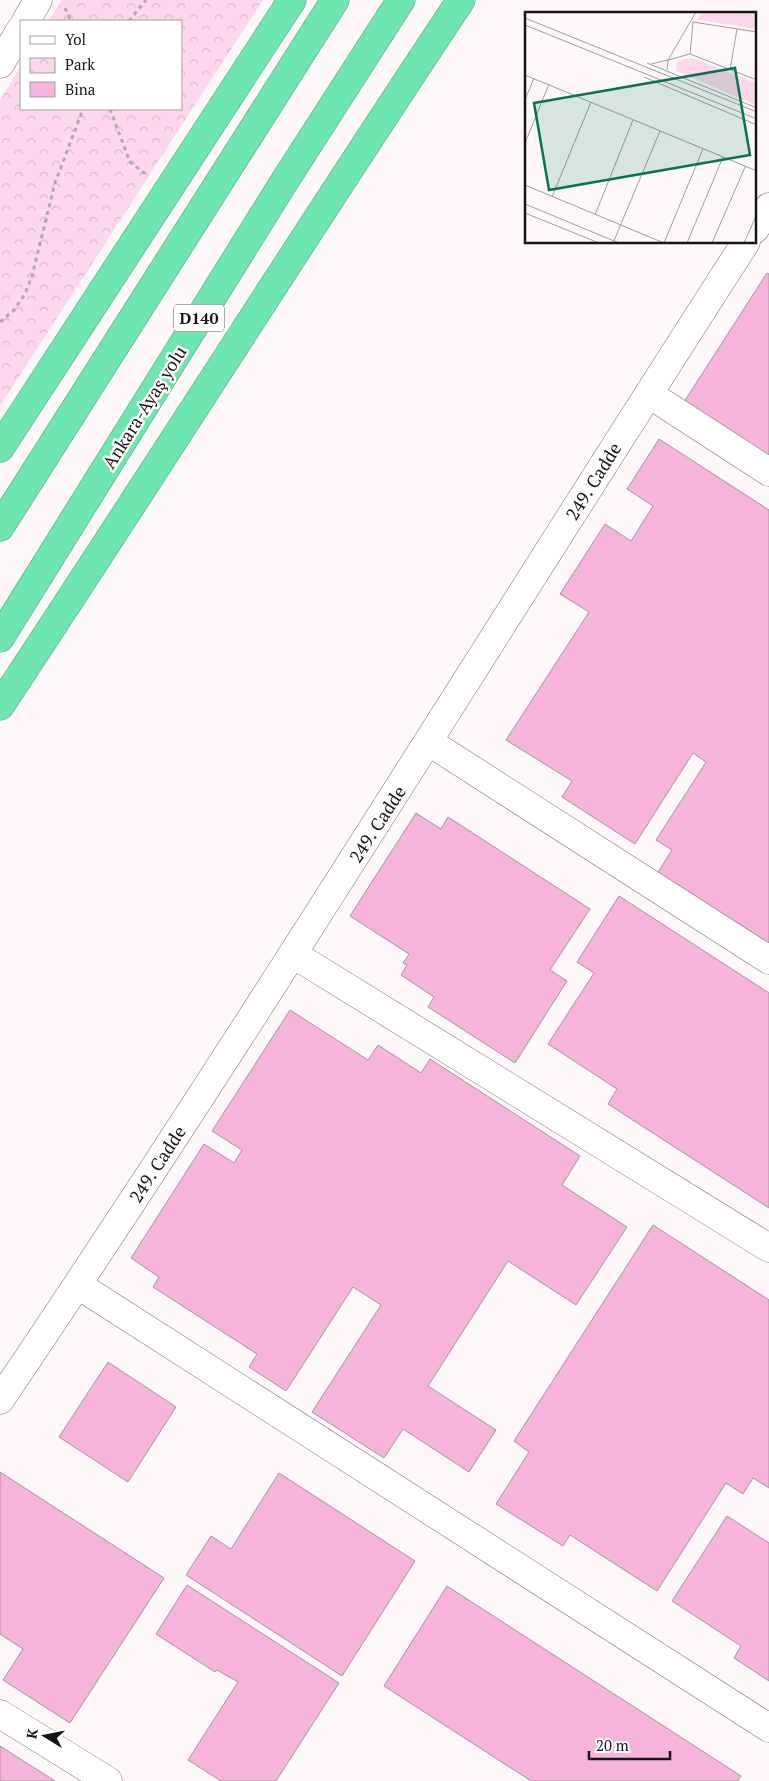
<svg xmlns="http://www.w3.org/2000/svg" width="769" height="1781" font-family="'PT Serif',serif">
	<style>
		.park { fill: url(#park-crowns) }
		.building { fill: #f6b4da; stroke: #a3969d }
		.lines { fill: none; stroke-linecap: round; stroke-linejoin: round }
		.minor-casing { stroke: #7b6e75; stroke-width: 29 }
		.highway-casing { stroke: #509c7a; stroke-width: 29 }
		.path { stroke: #b0aaad; stroke-width: 3; stroke-dasharray: 4 4; stroke-linecap: butt }
		.minor { stroke: #fff; stroke-width: 28 }
		.highway { stroke: #6ee6b0; stroke-width: 28 }
		.labels { text-anchor: middle; dominant-baseline: central; stroke-width: 5; stroke-linejoin: round; paint-order: stroke }
		.shield { fill: #fff; stroke: #5d5a5c; stroke-width: 1 }
		.shield-label { font-size: 16px; font-weight: bold; fill: #181316 }
		.street-label { font-size: 18px; fill: #181316; stroke: #fff }
		.inset-road { fill: none; stroke: #a29c9f; stroke-width: 1 }
		.view { fill: #03754f; fill-opacity: 0.15; stroke: #03754f; stroke-width: 2.5 }
		.inset-edge { fill: none; stroke: #181316; stroke-width: 2.5 }
	</style>
	<defs>
		<pattern id="park-crowns" width="20" height="18" patternUnits="userSpaceOnUse" patternTransform="scale(1.25)"><rect width="20" height="18" fill="#fdd7ec"/><path d="M2 6a3 3 0 1 1 6 0M12 15a3 3 0 1 1 6 0" fill="none" stroke="#d8b8ca"/></pattern>
	</defs>
	<rect width="100%" height="100%" fill="#fef8fb"/>
	<polygon class="park" points="62,0 263,0 0,406 0,100 21,66 21,109 181,109 181,21 48,21"/>
	<g class="building">
		<polygon points="767,273 769,274 769,461 682,405"/>
		<polygon points="659,439 769,510 769,951 655,877 672,850 656,840 706,762 693,753 635,844 562,797 572,781 506,740 589,612 560,594 605,524 631,541 653,506 627,489"/>
		<polygon points="416,813 441,829 448,817 590,909 550,970 567,981 515,1063 428,1007 434,997 401,975 407,965 403,963 409,954 350,916"/>
		<polygon points="619,896 769,993 769,1208 608,1104 617,1089 548,1044 594,973 577,962"/>
		<polygon points="290,1010 368,1060 378,1045 421,1073 430,1059 580,1156 562,1185 627,1227 576,1305 508,1261 428,1386 496,1430 469,1472 403,1429 384,1458 312,1412 381,1305 353,1287 286,1391 249,1367 257,1354 153,1287 159,1277 131,1258 204,1144 234,1163 242,1150 212,1131"/>
		<polygon points="653,1225 769,1300 769,1488 753,1478 743,1494 726,1483 657,1591 570,1535 563,1546 496,1504 529,1452 514,1441"/>
		<polygon points="108,1362 176,1407 128,1482 59,1437"/>
		<polygon points="0,1472 164,1578 70,1723 3,1680 23,1649 0,1634"/>
		<polygon points="279,1473 415,1561 342,1676 186,1575 211,1536 231,1549"/>
		<polygon points="727,1516 769,1543 769,1681 734,1658 741,1646 672,1601"/>
		<polygon points="187,1585 339,1683 276,1781 221,1781 188,1760 238,1682 217,1670 215,1672 156,1634"/>
		<polygon points="447,1586 741,1776 738,1781 531,1781 384,1686"/>
		<polygon points="0,1746 55,1781 0,1781"/>
	</g>
	<g class="lines">
		<g class="minor-casing">
			<g id="minor">
				<polyline points="26,21 38,0"/>
				<polyline points="0,64 21,29"/>
				<polyline points="755,229 769,207"/>
				<polyline points="649,394 769,472"/>
				<polyline points="429,742 769,960"/>
				<polyline points="293,954 769,1248"/>
				<polyline points="78,1285 769,1728"/>
				<path d="M0,1400C257,1020 497,628 746,242"/>
				<polyline points="0,1714 108,1781"/>
			</g>
		</g>
		<g class="highway-casing">
			<g id="highway">
				<polyline points="0,448 292,0"/>
				<polyline points="0,527 335,0"/>
				<polyline points="0,638 284,182 401,0"/>
				<path d="M0,706C155,472 305,234 461,0"/>
			</g>
		</g>
		<g class="path">
			<polyline points="65,8 71,21"/>
			<polyline points="129,21 146,0"/>
			<polyline points="110,109 130,162 147,175"/>
			<polyline points="0,322 14,310 25,294 32,276 55,183 83,109"/>
		</g>
		<use href="#minor" class="minor"/>
		<use href="#highway" class="highway"/>
	</g>
	<g class="labels">
		<rect class="shield" x="174" y="304.5" width="50" height="27" rx="4"/>
		<g class="shield-label">
			<text x="199" y="318">D140</text>
		</g>
		<g class="street-label">
			<text transform="translate(144 407) rotate(-58)">Ankara-Ayaş yolu</text>
			<text transform="translate(593 481) rotate(-58)">249. Cadde</text>
			<text transform="translate(377 824) rotate(-57)">249. Cadde</text>
			<text transform="translate(157 1164) rotate(-57)">249. Cadde</text>
		</g>
	</g>
	<g transform="translate(525 12)">
		<rect width="231" height="231" fill="#fef8fb"/>
		<path d="M176,0H231V17L173,8ZM167,46L231,71V93L151,59L152,49Z" fill="#fdd7ec"/>
		<path class="inset-road" d="M0,6L232,100M0,13L232,107M232,20L168,10L165,42L232,68M143,48L165,42M143,48L171,0M122,51L232,96M126,52L143,48L142,58M205,58L212,17M0,63L232,159M119,65L232,113M0,88L9,66M0,131L24,72M0,173L139,231M27,185L66,90M0,192L94,231M0,201L74,231M70,203L108,108M88,231L135,119M139,231L178,137M162,231L198,145M187,231L220,155M219,231L232,202"/>
		<path class="view" d="M210,56L225,143L24,178L9,91Z"/>
		<rect width="231" height="231" class="inset-edge"/>
	</g>
	<rect x="20" y="20" width="162" height="90" fill="#ffffff" stroke="#a3a1a2"/>
	<rect x="30" y="36" width="25" height="8" fill="#ffffff" stroke="#a3a1a2"/>
	<text x="65" y="45" font-size="15" fill="#181316">Yol</text>
	<rect x="30" y="58" width="25" height="15" fill="url(#park-crowns)" stroke="#a3a1a2"/>
	<text x="65" y="70" font-size="15" fill="#181316">Park</text>
	<rect x="30" y="82" width="25" height="15" fill="#f6b4da" stroke="#a3a1a2"/>
	<text x="65" y="95" font-size="15" fill="#181316">Bina</text>
	<g transform="translate(45 1736) rotate(280)" stroke="#ffffff" stroke-width="4" paint-order="stroke">
	<path d="M0-4L9 19L0 12L-9 19Z" fill="#181316"/>
	<text y="-8" font-size="14" font-weight="bold" text-anchor="middle" fill="#181316">K</text>
	</g>
	<path d="M589 1751v8h81v-8" fill="none" stroke="#181316" stroke-width="2.5"/>
	<text x="596" y="1751" font-size="15" fill="#181316" stroke="#ffffff" stroke-width="4" paint-order="stroke">20 m</text>
</svg>
